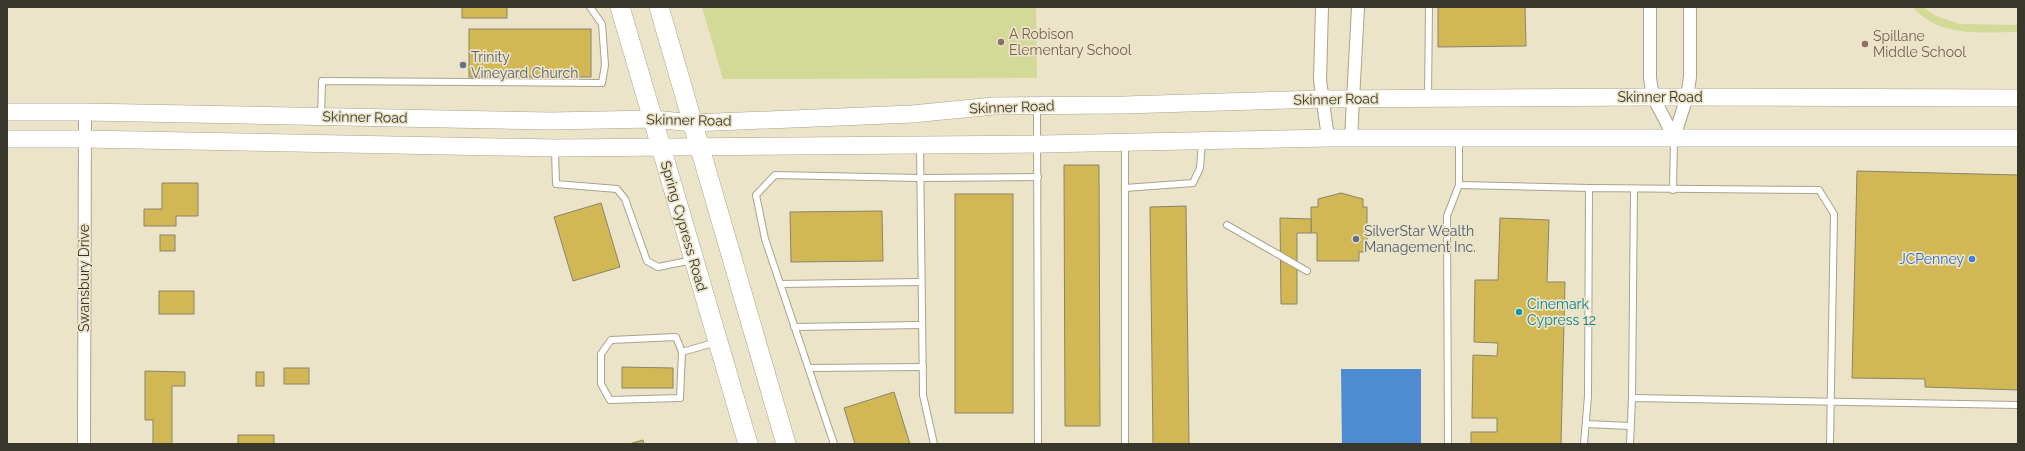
<svg xmlns="http://www.w3.org/2000/svg" width="2025" height="451" font-family="Raleway,sans-serif">
	<style>
		.green { fill: #d3d996 }
		.water { fill: #4d8cd0 }
		.building { fill: #d2b854; stroke: #8b846c }
		.lines { fill: none; stroke-linecap: round; stroke-linejoin: round }
		.lane-casing { stroke: #a9a38a; stroke-width: 8 }
		.street-casing { stroke: #a9a38a; stroke-width: 14 }
		.secondary-casing { stroke: #a9a38a; stroke-width: 18 }
		.primary-casing { stroke: #a9a38a; stroke-width: 20 }
		.lane { stroke: #fff; stroke-width: 6 }
		.street { stroke: #fff; stroke-width: 12 }
		.secondary { stroke: #fff; stroke-width: 17 }
		.primary { stroke: #fff; stroke-width: 19 }
		.education-dot { fill: #8d6e63; stroke: #ebe4c9; stroke-width: 1.5 }
		.worship-dot { fill: #6b7280; stroke: #ebe4c9; stroke-width: 1.5 }
		.service-dot { fill: #5c6f8a; stroke: #ebe4c9; stroke-width: 1.5 }
		.shop-dot { fill: #3f7fe0; stroke: #ebe4c9; stroke-width: 1.5 }
		.culture-dot { fill: #0f9aa8; stroke: #ebe4c9; stroke-width: 1.5 }
		.labels { text-anchor: middle; dominant-baseline: central; stroke-width: 3.5; stroke-linejoin: round; paint-order: stroke }
		.education-label { font-size: 14px; fill: #785e54; stroke: #ebe4c9; text-anchor: start }
		.worship-label { font-size: 14px; fill: #5b616d; stroke: #ebe4c9; text-anchor: start }
		.street-label { font-size: 14px; fill: #39362c; stroke: #ebe4c9 }
		.service-label { font-size: 14px; fill: #4e5e75; stroke: #ebe4c9; text-anchor: start }
		.shop-label { font-size: 14px; fill: #366cbe; stroke: #ebe4c9; text-anchor: end }
		.culture-label { font-size: 14px; fill: #0d838f; stroke: #ebe4c9; text-anchor: start }
	</style>
	<rect width="100%" height="100%" fill="#ebe4c9"/>
	<g class="green">
		<polygon points="702,7 1036,7 1037,78 723,79"/>
		<path d="M1913,7H1923L1936,16L1960,24L2018,25V32C1982,32 1939,38 1913,7Z"/>
	</g>
	<polygon class="water" points="1341,369 1421,369 1421,444 1342,444"/>
	<g class="building">
		<rect x="462" y="7" width="45" height="11"/>
		<polygon points="1438,7 1525,7 1526,46 1438,47"/>
		<rect x="469" y="29" width="122" height="48"/>
		<polygon points="1064,165 1099,165 1100,426 1065,426"/>
		<polygon points="1857,171 2018,175 2018,390 1925,387 1925,379 1852,378"/>
		<polygon points="162,183 198,183 198,216 176,216 176,226 144,226 144,209 162,209"/>
		<polygon points="1341,193 1363,199 1363,207 1367,207 1367,252 1359,252 1359,261 1317,261 1317,233 1311,233 1311,207 1318,207 1318,199"/>
		<rect x="955" y="194" width="58" height="219"/>
		<polygon points="601,203 620,267 573,281 554,217"/>
		<polygon points="1186,206 1189,444 1153,444 1150,207"/>
		<polygon points="882,211 883,261 791,262 790,212"/>
		<polygon points="1280,218 1311,219 1311,233 1297,233 1297,304 1281,304"/>
		<polygon points="1500,218 1549,220 1547,282 1565,282 1561,444 1471,444 1471,432 1497,432 1497,418 1472,418 1473,355 1497,356 1498,343 1474,342 1475,280 1498,280"/>
		<rect x="160" y="235" width="15" height="16"/>
		<rect x="159" y="291" width="35" height="23"/>
		<polygon points="622,367 673,368 673,388 622,388"/>
		<rect x="284" y="368" width="25" height="16"/>
		<polygon points="145,371 185,372 185,386 172,386 172,444 153,444 153,420 145,420"/>
		<rect x="256" y="372" width="8" height="14"/>
		<polygon points="894,392 910,444 855,444 844,408"/>
		<rect x="238" y="435" width="36" height="9"/>
		<polygon points="643,440 644,444 629,444"/>
	</g>
	<g class="lines">
		<g class="lane-casing">
			<g id="lane">
				<polyline points="1428,98 1429,7"/>
				<polyline points="1037,108 1038,444"/>
				<polyline points="321,115 322,81 602,83 605,65 602,24 590,7"/>
				<polyline points="1125,144 1125,444"/>
				<polyline points="920,147 923,395 934,444"/>
				<polyline points="555,150 556,184 617,189 625,199 647,261 658,267 693,260"/>
				<polyline points="1459,185 1589,188"/>
				<polyline points="1125,188 1193,183 1200,168 1202,141"/>
				<polyline points="1673,190 1674,139"/>
				<polyline points="1227,225 1307,271"/>
				<polyline points="780,284 921,282"/>
				<polyline points="794,327 922,325"/>
				<polyline points="682,352 676,337 611,340 601,354 601,384 610,400 680,398 682,352 717,342"/>
				<polyline points="809,368 923,367"/>
				<polyline points="1632,398 1634,189"/>
				<polyline points="1586,424 1630,426"/>
				<polyline points="834,444 765,239 756,195 775,175 920,178 1038,177"/>
				<polyline points="1448,444 1447,216 1459,185 1459,140"/>
				<polyline points="1584,444 1588,396 1589,188 1819,190 1834,214 1830,444"/>
				<polyline points="1630,444 1632,398 2018,405"/>
			</g>
		</g>
		<g class="street-casing">
			<g id="street">
				<polyline points="1322,7 1320,80 1328,138"/>
				<polyline points="1650,7 1650,78 1653,97 1674,137"/>
				<polyline points="1674,137 1687,97 1690,77 1690,7"/>
				<polyline points="1351,138 1358,7"/>
				<polyline points="84,444 85,112"/>
			</g>
		</g>
		<g class="secondary-casing">
			<g id="secondary">
				<polyline points="7,112 85,112 551,121 653,119 693,123 912,114 994,106 1124,105 1323,99 1653,97 2018,98"/>
				<polyline points="7,139 84,139 555,148 1042,144 1328,138 2018,138"/>
			</g>
		</g>
		<g class="primary-casing">
			<g id="primary">
				<polyline points="620,7 748,444"/>
				<polyline points="659,7 786,444"/>
			</g>
		</g>
		<use href="#lane" class="lane"/>
		<use href="#street" class="street"/>
		<use href="#secondary" class="secondary"/>
		<use href="#primary" class="primary"/>
	</g>
	<g class="education-dot">
		<circle cx="1001" cy="42" r="4"/>
		<circle cx="1865" cy="44" r="4"/>
	</g>
	<circle class="worship-dot" cx="463" cy="65" r="4"/>
	<circle class="service-dot" cx="1356" cy="239" r="4"/>
	<circle class="shop-dot" cx="1972" cy="259" r="4"/>
	<circle class="culture-dot" cx="1519" cy="312" r="4"/>
	<g class="labels">
		<g class="education-label">
			<text x="1009" y="34">A Robison<tspan x="1009" dy="16">Elementary School</tspan></text>
			<text x="1873" y="36">Spillane<tspan x="1873" dy="16">Middle School</tspan></text>
		</g>
		<g class="worship-label">
			<text x="471" y="57">Trinity<tspan x="471" dy="16">Vineyard Church</tspan></text>
		</g>
		<g class="street-label">
			<text x="1660" y="97">Skinner Road</text>
			<text transform="translate(1336 99) rotate(-1)">Skinner Road</text>
			<text transform="translate(1012 107) rotate(-2)">Skinner Road</text>
			<text transform="translate(365 117) rotate(1)">Skinner Road</text>
			<text transform="translate(689 120) rotate(1)">Skinner Road</text>
			<text transform="translate(684 226) rotate(74)">Spring Cypress Road</text>
			<text transform="translate(84 278) rotate(-90)">Swansbury Drive</text>
		</g>
		<g class="service-label">
			<text x="1364" y="231">SilverStar Wealth<tspan x="1364" dy="16">Management Inc.</tspan></text>
		</g>
		<g class="shop-label">
			<text x="1964" y="259">JCPenney</text>
		</g>
		<g class="culture-label">
			<text x="1527" y="304">Cinemark<tspan x="1527" dy="16">Cypress 12</tspan></text>
		</g>
	</g>
	<rect width="2025" height="451" fill="none" stroke="#39362c" stroke-width="16"/>
</svg>
